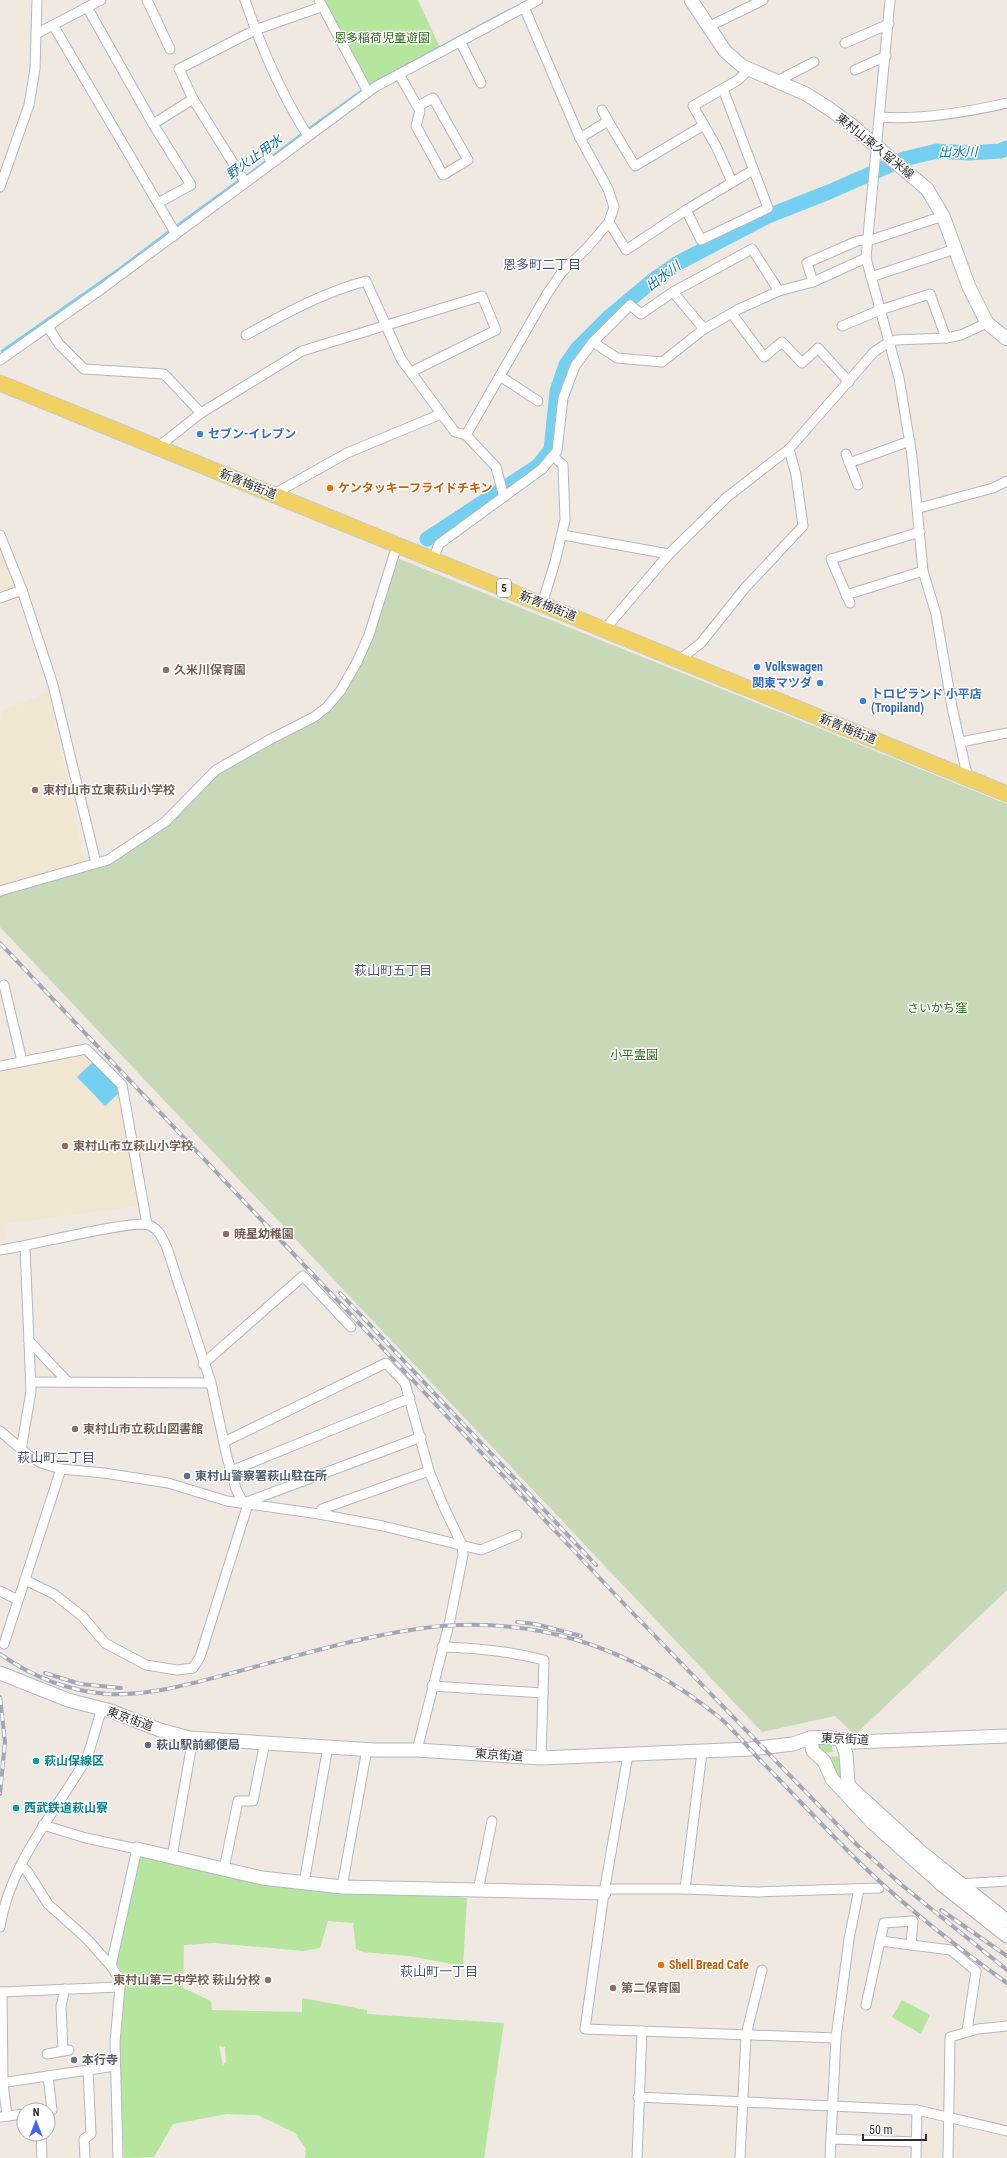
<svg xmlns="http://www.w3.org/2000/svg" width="1007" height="2158" font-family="'Roboto Condensed','Noto Sans JP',sans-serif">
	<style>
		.education { fill: #f0e6d1 }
		.green { fill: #b6e59e; fill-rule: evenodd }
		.cemetery { fill: #c8d9b8 }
		.water { fill: #75cff0 }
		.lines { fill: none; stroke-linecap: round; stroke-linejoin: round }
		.stream { stroke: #75cff0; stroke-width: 2.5 }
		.river { stroke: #75cff0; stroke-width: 15 }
		.street-casing { stroke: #b4b7c1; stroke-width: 11 }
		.secondary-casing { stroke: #b4b7c1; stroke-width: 15 }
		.primary-casing { stroke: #c9c9c9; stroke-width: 17 }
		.street { stroke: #fff; stroke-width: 9 }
		.secondary { stroke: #fff; stroke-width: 13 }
		.primary { stroke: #f2d163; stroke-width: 15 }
		.rail-casing { stroke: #a3a6b8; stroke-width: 4 }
		.rail { stroke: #fff; stroke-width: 2.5; stroke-dasharray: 8; stroke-linecap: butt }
		.shop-dot { fill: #3f7fe0; stroke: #fff; stroke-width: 1.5 }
		.food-dot { fill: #e8710a; stroke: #fff; stroke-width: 1.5 }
		.education-dot { fill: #8d6e63; stroke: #fff; stroke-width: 1.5 }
		.service-dot { fill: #5c6f8a; stroke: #fff; stroke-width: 1.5 }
		.culture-dot { fill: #0f9aa8; stroke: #fff; stroke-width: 1.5 }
		.worship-dot { fill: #6b7280; stroke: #fff; stroke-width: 1.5 }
		.labels { text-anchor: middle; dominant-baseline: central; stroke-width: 3; stroke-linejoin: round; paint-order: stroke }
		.shield { fill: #fff; stroke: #6d6d6d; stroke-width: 1 }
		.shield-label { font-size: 11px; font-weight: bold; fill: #2e2e2e }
		.park-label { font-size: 12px; fill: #2c6e1b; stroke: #fff }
		.street-label { font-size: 12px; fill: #2e2e2e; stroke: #fff }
		.shop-label { font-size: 12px; font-weight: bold; fill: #366cbe; stroke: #fff; text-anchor: start }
		.food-label { font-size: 12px; font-weight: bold; fill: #c56008; stroke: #fff; text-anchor: start }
		.education-label { font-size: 12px; font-weight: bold; fill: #785e54; stroke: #fff; text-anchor: start }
		.service-label { font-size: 12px; font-weight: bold; fill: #4e5e75; stroke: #fff; text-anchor: start }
		.culture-label { font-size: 12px; font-weight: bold; fill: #0d838f; stroke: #fff; text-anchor: start }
		.worship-label { font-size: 12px; font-weight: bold; fill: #5b616d; stroke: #fff; text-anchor: start }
		.water-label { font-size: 13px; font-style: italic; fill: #0d6fa3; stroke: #fff }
		.neighbourhood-label { font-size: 13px; fill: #4d5680; stroke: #fff }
	</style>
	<rect width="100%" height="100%" fill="#efe9e1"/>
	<g class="education">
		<polygon points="0,549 17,589 0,595"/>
		<polygon points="48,692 85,862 0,888 0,719 2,718 0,712"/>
		<polygon points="85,1052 119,1086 140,1206 3,1224 5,1241 0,1242 0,1070"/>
	</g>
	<g class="green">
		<polygon points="319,0 418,0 440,48 367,90"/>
		<polygon points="818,1742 831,1743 833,1752 821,1753"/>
		<polygon points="839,1756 843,1781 840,1782 829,1757"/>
		<path d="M140,1856L279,1886L467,1898L463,1966L409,1956L363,1952L356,1949L353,1923L328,1921L320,1948L303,1951L214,1943L184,1945L183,1988L211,2001L212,2010L302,2012V1998L367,2010V2014L504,2023L484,2158H305L306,2149L295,2133L258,2115L227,2114L173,2124L154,2157L124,2158L119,2040L124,1974L114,1961ZM219,2046L225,2047L226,2062L223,2065Z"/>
		<polygon points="902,2000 930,2015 921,2034 892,2017"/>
	</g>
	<polygon class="cemetery" points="397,558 1007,804 1007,1590 855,1735 835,1716 762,1732 0,927 0,894 87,868 110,865 168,825 218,771 316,720 342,693"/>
	<polygon class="water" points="93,1062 121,1091 105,1106 77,1077"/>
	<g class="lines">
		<g class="stream">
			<polyline points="307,130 371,84 509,10"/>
			<polyline points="245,177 303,133"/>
			<polyline points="175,227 241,179"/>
			<polyline points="2,351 119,269 171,230"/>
		</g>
		<polyline class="river" points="427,539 538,466 551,450 557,391 566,365 577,349 608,318 652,281 678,263 768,216 829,192 904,159 937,151 970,153 1000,151 1007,148"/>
		<g class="street-casing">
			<g id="street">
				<polyline points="147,0 170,49"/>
				<path d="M245,0C261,47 281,94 308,136"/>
				<polyline points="319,0 368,92"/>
				<polyline points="890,0 866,258 899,378 912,456 923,571 936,614 952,707 968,779"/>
				<polyline points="87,7 153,124 193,99"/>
				<polyline points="53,25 176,234"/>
				<polyline points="708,27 763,0"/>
				<polyline points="36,34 101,0"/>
				<polyline points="460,41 481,83"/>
				<polyline points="845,43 889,24"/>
				<polyline points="855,70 886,56"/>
				<polyline points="399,74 420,111 416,126 443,175 468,160 433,98 418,106"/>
				<polyline points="777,81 814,62"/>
				<polyline points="602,110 608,121"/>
				<path d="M880,117C920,120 968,112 1007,103"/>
				<polyline points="153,124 191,185 158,203"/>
				<polyline points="704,125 717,148 732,182"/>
				<polyline points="580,138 608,121 635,166 704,125 693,106 738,80 750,69"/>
				<polyline points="266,153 272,163"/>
				<polyline points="245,182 193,99 179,69 255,30 321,7"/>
				<polyline points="0,187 29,105 35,69 37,0"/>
				<polyline points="686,210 701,240 768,208 723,89"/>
				<polyline points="609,222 626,250 686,210 753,170"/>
				<polyline points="871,277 955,249"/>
				<polyline points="813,282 807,263 857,241 874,239 943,216"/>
				<polyline points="732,314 764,357 782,342 802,363 818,348 849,382"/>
				<polyline points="842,326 880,310 930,294 946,338"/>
				<polyline points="48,327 59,344 84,369 164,374 201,413"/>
				<polyline points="704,329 673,292 752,249 779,291"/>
				<path d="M246,335C284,314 324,292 366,281L401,359L455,432L466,435L496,467L504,497"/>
				<polyline points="593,342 617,358 662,362 704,329 739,309 779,291 813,282 866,258"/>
				<polyline points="0,360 100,290 375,87 538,0"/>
				<polyline points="500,376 538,401"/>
				<polyline points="466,435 547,294 562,272 587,248 609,222 614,207 608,189 580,138 524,7"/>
				<polyline points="158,447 201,413 302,351 482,296 496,330 411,372"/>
				<polyline points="846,454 858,485"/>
				<polyline points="849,463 910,441"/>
				<polyline points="274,494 347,453 441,414"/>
				<polyline points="919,508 993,488 1007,481"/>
				<polyline points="0,535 22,590 53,685 96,863"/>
				<polyline points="563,535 669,554"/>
				<polyline points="433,559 439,544 542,469 557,451 563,398 575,366 593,342 630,305 641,314 673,292"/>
				<polyline points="846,595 923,571"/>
				<polyline points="0,598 22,590"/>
				<polyline points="850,603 831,559 920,532"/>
				<polyline points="542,604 555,562 565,520 563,465 554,457"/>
				<polyline points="605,629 669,554 727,497 789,449 874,352 889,342 896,340 946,338 961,335 987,323"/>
				<polyline points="679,660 701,643 745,588 803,526 796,475 789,449"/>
				<polyline points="961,742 1007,733"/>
				<polyline points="0,891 108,860 165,822 216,770 269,740 314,717 327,707 341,690 357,662 369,635 397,545"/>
				<polyline points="4,985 22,1061"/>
				<polyline points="0,1066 86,1049 122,1085 147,1224"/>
				<path d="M0,1250C26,1247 133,1219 149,1225C160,1230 162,1238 167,1248L211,1383L227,1457L236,1489L243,1503"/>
				<polyline points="29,1341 68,1382"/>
				<polyline points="203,1364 303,1276 351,1327"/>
				<polyline points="31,1382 211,1383"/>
				<polyline points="0,1431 28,1455 41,1463 61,1469 104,1473 168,1483 227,1501 319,1514 383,1526 481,1550 517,1535"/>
				<polyline points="224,1442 386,1363 405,1383 429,1471 443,1505 462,1545 463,1555 450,1620 417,1750"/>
				<polyline points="21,1450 31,1391 25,1246"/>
				<polyline points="231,1471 410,1398"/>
				<polyline points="244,1503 421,1437"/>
				<polyline points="319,1514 322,1509 429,1471"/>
				<polyline points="25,1580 54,1594 82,1616 105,1643 146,1665 177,1670 193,1668 200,1657 248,1504"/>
				<polyline points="0,1591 18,1600"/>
				<polyline points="4,1644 61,1469"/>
				<path d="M442,1647C477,1648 510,1651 544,1660L541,1758"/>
				<polyline points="432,1686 543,1693"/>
				<polyline points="628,1755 604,1893 585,2029 836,2038"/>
				<polyline points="43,1825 86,1838 137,1849 111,1966 119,1978 120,1987 115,2042 118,2158"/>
				<polyline points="172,1857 193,1738"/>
				<polyline points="21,1866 27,1871 48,1904 87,1939 111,1966"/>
				<polyline points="224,1869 238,1801 253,1801 265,1742"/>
				<polyline points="304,1883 328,1746"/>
				<polyline points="958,1884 1007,1881"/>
				<polyline points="342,1887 367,1749"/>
				<polyline points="605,1889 685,1889 758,1892 879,1888"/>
				<polyline points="685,1889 702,1752"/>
				<polyline points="478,1891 492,1821"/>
				<path d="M0,1927C10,1864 53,1815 85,1761C92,1748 96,1724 102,1709"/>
				<polyline points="880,1941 951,1950 976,1971 967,2031"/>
				<polyline points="0,1992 120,1987"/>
				<polyline points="2,1992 3,2083 7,2116"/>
				<polyline points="866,2005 884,1923 913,1921 911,1945"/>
				<polyline points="63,2051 61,2006 65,1989"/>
				<polyline points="47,2054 69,2050"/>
				<polyline points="0,2083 115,2066"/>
				<polyline points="638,2097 917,2110 1007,2131"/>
				<polyline points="48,2110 52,2110 48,2076"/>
				<polyline points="0,2117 24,2114"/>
				<polyline points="41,2134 42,2158"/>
				<polyline points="831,2139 916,2142"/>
				<polyline points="85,2158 84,2139 91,2134 88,2070"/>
				<polyline points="637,2158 642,2031"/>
				<polyline points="740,2158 746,2035 762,1970"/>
				<polyline points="830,2158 836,2038 849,1939 859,1889"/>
				<polyline points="916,2158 917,2110"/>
				<polyline points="948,2158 950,2037 978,2029 1007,2026"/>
			</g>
		</g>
		<g class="secondary-casing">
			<g id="secondary">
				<polyline points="691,0 725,51 742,66 806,94 828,108 850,124 927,189 943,216 969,287 987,323 1007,339"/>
				<polyline points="0,1673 68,1700 111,1711 160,1730 190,1738 374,1750 417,1750 541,1758 750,1749 793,1744 810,1738 827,1737 854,1742 1007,1736"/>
				<polyline points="810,1738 813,1751 824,1761 832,1779 873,1823 941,1884 1007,1936"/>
				<polyline points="841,1739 846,1754 848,1782 850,1787 920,1851 1007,1921"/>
				<polyline points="137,1849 262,1878 342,1887 604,1893"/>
			</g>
		</g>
		<g class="primary-casing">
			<polyline id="primary" points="0,383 1007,794"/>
		</g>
		<use href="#street" class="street"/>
		<use href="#secondary" class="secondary"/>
		<use href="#primary" class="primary"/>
		<g class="rail-casing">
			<g id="rail">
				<polyline points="0,943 626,1606 858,1846 903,1886 1007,1970"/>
				<polyline points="340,1293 596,1565"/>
				<polyline points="517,1622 535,1624 581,1636"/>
				<path d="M0,1654C31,1676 68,1691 107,1694C149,1696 191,1684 232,1673C293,1657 355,1638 417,1629C470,1621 526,1625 577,1640C629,1656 677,1683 719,1717C733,1729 746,1745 759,1759C789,1789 817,1820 847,1850C896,1900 951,1943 1007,1983"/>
				<polyline points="45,1673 80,1684 121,1688"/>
				<polyline points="0,1697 5,1742 0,1794"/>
				<polyline points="941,1910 1007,1956"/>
			</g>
		</g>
		<use href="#rail" class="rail"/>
	</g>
	<g class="shop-dot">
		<circle cx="200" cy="434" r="4"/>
		<circle cx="757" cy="667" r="4"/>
		<circle cx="820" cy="683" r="4"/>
		<circle cx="863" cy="701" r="4"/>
	</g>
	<g class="food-dot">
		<circle cx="330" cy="488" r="4"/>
		<circle cx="661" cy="1965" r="4"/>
	</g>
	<g class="education-dot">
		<circle cx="166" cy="670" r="4"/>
		<circle cx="35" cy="790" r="4"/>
		<circle cx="65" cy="1146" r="4"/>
		<circle cx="226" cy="1234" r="4"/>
		<circle cx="75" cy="1429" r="4"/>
		<circle cx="268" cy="1980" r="4"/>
		<circle cx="613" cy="1988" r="4"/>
	</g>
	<g class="service-dot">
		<circle cx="187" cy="1476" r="4"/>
		<circle cx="148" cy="1745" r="4"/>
	</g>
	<g class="culture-dot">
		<circle cx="36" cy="1761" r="4"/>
		<circle cx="16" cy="1808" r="4"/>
	</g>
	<circle class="worship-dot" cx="74" cy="2060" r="4"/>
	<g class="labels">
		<rect class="shield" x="497" y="579" width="14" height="18" rx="3"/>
		<g class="shield-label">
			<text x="504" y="588">5</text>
		</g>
		<g class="park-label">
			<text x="382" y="38">恩多稲荷児童遊園</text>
			<text x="937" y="1008">さいかち窪</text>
			<text x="634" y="1055">小平霊園</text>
		</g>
		<g class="street-label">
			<text transform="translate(875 146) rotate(39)">東村山東久留米線</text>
			<text transform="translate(248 484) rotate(22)">新青梅街道</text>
			<text transform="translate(548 606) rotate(22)">新青梅街道</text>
			<text transform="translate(848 729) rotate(22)">新青梅街道</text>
			<text transform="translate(130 1719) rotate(20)">東京街道</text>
			<text transform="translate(845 1739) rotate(3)">東京街道</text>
			<text transform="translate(499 1755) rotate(4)">東京街道</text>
		</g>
		<g class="shop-label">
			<text x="208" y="434">セブン-イレブン</text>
			<text x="765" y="667">Volkswagen</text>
			<text x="812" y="683" text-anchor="end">関東マツダ</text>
			<text x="871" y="694">トロピランド 小平店<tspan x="871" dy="14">(Tropiland)</tspan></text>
		</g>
		<g class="food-label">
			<text x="338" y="488">ケンタッキーフライドチキン</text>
			<text x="669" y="1965">Shell Bread Cafe</text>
		</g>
		<g class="education-label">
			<text x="174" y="670">久米川保育園</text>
			<text x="43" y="790">東村山市立東萩山小学校</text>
			<text x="73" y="1146">東村山市立萩山小学校</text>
			<text x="234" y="1234">暁星幼稚園</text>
			<text x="83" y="1429">東村山市立萩山図書館</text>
			<text x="260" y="1980" text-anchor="end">東村山第三中学校 萩山分校</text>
			<text x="621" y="1988">第二保育園</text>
		</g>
		<g class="service-label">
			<text x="195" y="1476">東村山警察署萩山駐在所</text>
			<text x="156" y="1745">萩山駅前郵便局</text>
		</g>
		<g class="culture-label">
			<text x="44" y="1761">萩山保線区</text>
			<text x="24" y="1808">西武鉄道萩山寮</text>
		</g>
		<g class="worship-label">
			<text x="82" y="2060">本行寺</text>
		</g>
		<g class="water-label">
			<text transform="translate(958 152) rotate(-1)">出水川</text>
			<text transform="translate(254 157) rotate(-36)">野火止用水</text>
			<text transform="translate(663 276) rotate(-37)">出水川</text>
		</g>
		<g class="neighbourhood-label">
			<text x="542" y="264">恩多町二丁目</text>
			<text x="393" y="970">萩山町五丁目</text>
			<text x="56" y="1457">萩山町二丁目</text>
			<text x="439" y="1971">萩山町一丁目</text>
		</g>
	</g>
	<g transform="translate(36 2122)"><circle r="19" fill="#ffffff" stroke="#ababab"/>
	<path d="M0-3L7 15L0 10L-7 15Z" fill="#4264fb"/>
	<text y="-6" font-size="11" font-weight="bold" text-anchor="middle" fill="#2e2e2e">N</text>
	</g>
	<path d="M863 2134v6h63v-6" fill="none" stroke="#2e2e2e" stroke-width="2"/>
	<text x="869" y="2134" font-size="12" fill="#2e2e2e" stroke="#ffffff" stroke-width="3" paint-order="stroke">50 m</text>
</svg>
